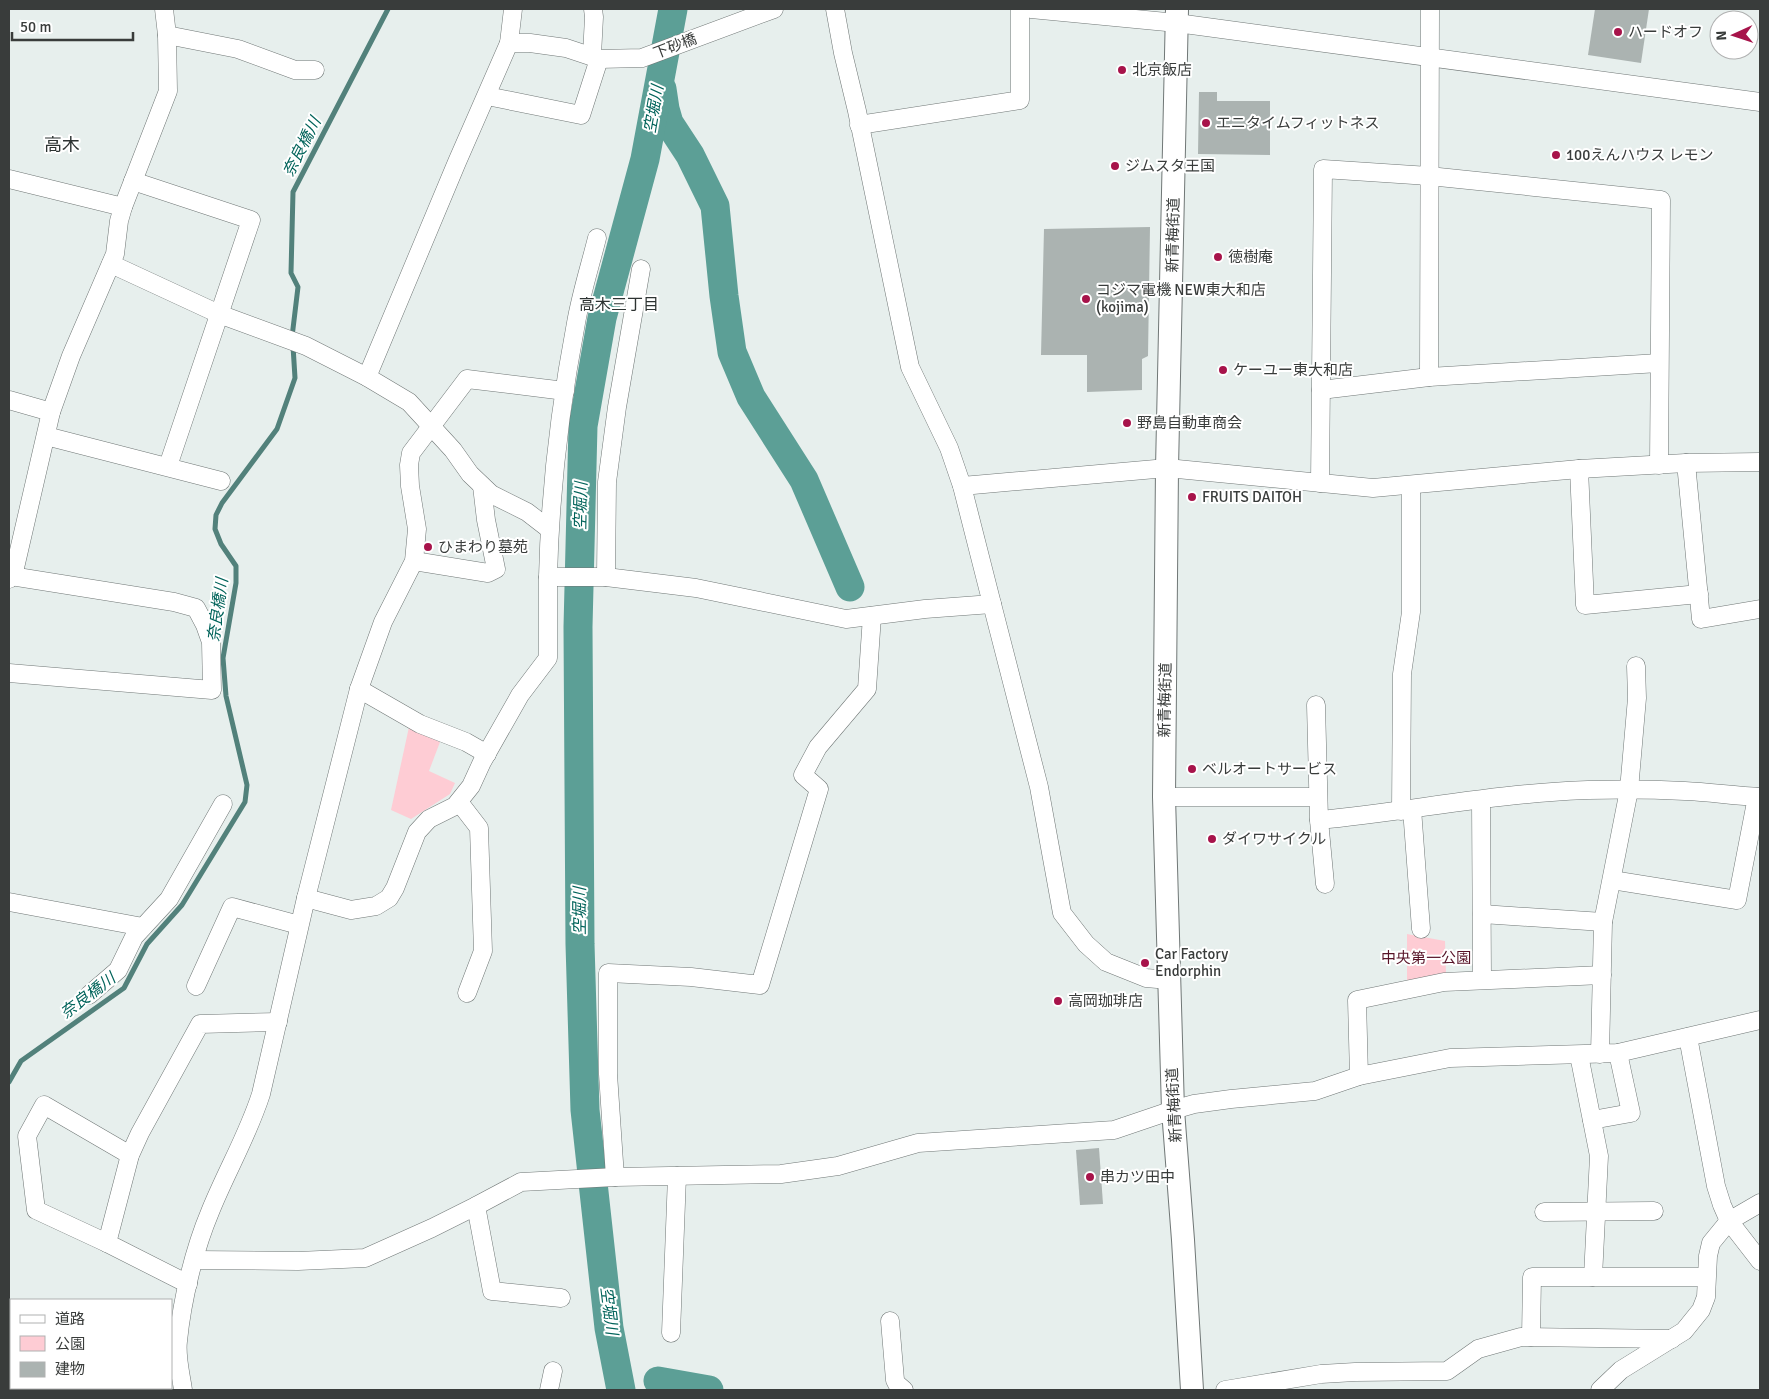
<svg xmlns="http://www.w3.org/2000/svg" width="1769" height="1399" font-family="Signika,'Noto Sans JP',sans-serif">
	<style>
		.green { fill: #feccd4 }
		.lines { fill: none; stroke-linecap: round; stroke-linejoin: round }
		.stream { stroke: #52817b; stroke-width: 5 }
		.river { stroke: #5c9f96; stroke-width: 29 }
		.building { fill: #abb3b1 }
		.minor-casing { stroke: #707776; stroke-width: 19 }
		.major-casing { stroke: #707776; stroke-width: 24 }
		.minor { stroke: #fff; stroke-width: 18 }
		.major { stroke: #fff; stroke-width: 22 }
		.poi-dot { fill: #a7134a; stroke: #fff; stroke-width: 2 }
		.labels { text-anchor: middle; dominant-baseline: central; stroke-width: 4; stroke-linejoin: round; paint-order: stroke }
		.poi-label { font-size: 15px; fill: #393c3b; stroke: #fff; text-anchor: start }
		.street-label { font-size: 15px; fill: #393c3b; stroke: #fff }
		.park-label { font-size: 15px; fill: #571327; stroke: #fff }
		.water-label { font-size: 16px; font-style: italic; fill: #00635a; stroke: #fff }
		.neighbourhood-label { font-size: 16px; fill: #2d3332; stroke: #fff }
		.quarter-label { font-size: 18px; fill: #2d3332; stroke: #fff }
	</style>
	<rect width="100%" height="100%" fill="#e7efed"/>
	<g class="green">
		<polygon points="409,727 440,742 429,771 455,783 450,794 411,819 391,810"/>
		<polygon points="1407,934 1445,941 1446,974 1407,982"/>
	</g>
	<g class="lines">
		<g class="stream">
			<polyline points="292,337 298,287 291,273 293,192 388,9"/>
			<polyline points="9,1082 21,1061 124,988 147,944 182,905 245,802 247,785 226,696 223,658 236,583 236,566 221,544 215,529 216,515 222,503 277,429 295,378 293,346"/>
		</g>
		<g class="river">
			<polyline points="662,89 665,109 669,123 690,155 715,206 724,296 732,352 751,397 804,480 850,587"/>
			<polyline points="658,1381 709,1390"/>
			<polyline points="621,1390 609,1328 585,1110 580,944 578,627 583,426 602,318 645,159 673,9"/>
		</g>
	</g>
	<g class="building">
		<polygon points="1595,9 1649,9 1641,63 1588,55"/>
		<polygon points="1199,92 1217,92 1217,101 1270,101 1270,155 1198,154"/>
		<polygon points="1150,227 1148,356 1142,359 1142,390 1087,392 1087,355 1041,355 1044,229"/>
		<polygon points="1099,1148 1103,1204 1080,1205 1076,1150"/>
	</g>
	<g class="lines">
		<g class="minor-casing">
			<g id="minor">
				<polyline points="1031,9 1177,23 1760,102"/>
				<polyline points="167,35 238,49 295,70 315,70"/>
				<polyline points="509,43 513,9"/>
				<polyline points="592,55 594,17 593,9"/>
				<polyline points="487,96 581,115 599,59"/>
				<polyline points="859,125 1020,100 1020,9"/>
				<polyline points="9,179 123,207"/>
				<polyline points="133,181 251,220 168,466"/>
				<polyline points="111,264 219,314 306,346 367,377 409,402 453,450 470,474 491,494 527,512 549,529"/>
				<polyline points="367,377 457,162 509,43 530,43 566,48 599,59 642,58 774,9"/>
				<polyline points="1429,377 1430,9"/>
				<polyline points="1321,390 1429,377 1659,363"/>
				<polyline points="9,400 51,412"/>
				<polyline points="46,436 221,481"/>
				<polyline points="1686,463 1701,619 1760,609"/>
				<polyline points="1579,469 1585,605 1699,594"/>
				<polyline points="1320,483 1323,169 1429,176 1661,200 1659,465"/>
				<polyline points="962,486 1167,468 1373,488 1579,469 1686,463 1760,462"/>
				<polyline points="414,561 488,573 496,569 486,520 482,486"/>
				<path d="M548,577C550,492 560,407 576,323C581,294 590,266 597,238"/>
				<polyline points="606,577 607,482 617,407 641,269"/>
				<polyline points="9,579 14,572 51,412 71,356 115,254 119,221 123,207 168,91 167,35 164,9"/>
				<polyline points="992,604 1039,787 1062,913 1086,944 1106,962 1146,978 1169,980"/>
				<polyline points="9,673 212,690 211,642 205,625 196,608 174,602 11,576"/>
				<polyline points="359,689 420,724 466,742 487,754"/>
				<path d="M1316,705L1319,820C1397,813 1474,797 1552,792C1596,789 1641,789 1685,791C1710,792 1735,796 1760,797"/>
				<polyline points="1164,797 1317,797"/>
				<polyline points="1481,800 1482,979"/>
				<polyline points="459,802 479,828 483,951 467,993"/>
				<polyline points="1412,809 1421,929"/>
				<polyline points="1401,811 1402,674 1411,612 1411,485"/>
				<polyline points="1319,820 1325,884"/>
				<polyline points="1612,880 1737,900 1757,797"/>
				<polyline points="306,898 359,689 383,622 414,561 417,529 410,486 409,465 411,453 467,379 565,391"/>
				<polyline points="9,902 143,927"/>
				<polyline points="1482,914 1603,922"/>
				<polyline points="196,986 232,907 299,925"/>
				<polyline points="89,995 118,970 134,937 169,899 223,804"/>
				<polyline points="1688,1037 1716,1186 1722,1205 1729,1221 1760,1261"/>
				<polyline points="1600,1054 1603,922 1629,790 1637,698 1636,666"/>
				<polyline points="1579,1055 1599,1156 1593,1277"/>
				<polyline points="1359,1076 1357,1000 1444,982 1602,975"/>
				<polyline points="1592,1120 1631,1113 1618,1053"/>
				<polyline points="615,1177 608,1074 608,973 691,977 760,985 819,789 803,775 818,747 867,689 872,616"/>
				<polyline points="476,1206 492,1291 561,1298"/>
				<polyline points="1544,1212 1654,1211"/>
				<polyline points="107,1243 36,1210 27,1136 44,1105 130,1155"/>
				<polyline points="195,1260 298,1261 365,1258 432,1228 476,1206 521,1182 615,1177 781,1174 838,1166 918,1143 1114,1130 1173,1110 1194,1104 1231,1099 1315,1091 1359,1076 1450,1058 1618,1053 1760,1020"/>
				<polyline points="188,1284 107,1243 130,1155 140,1133 200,1024 278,1022"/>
				<polyline points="890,1321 895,1380 897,1384 904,1390"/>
				<polyline points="9,1322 11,1323"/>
				<polyline points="671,1333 677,1176"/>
				<polyline points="1531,1337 1532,1277 1706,1277"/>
				<polyline points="9,1384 11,1384"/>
				<polyline points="36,1390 36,1388"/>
				<path d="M183,1390C181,1375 176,1357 178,1341C182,1300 194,1250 210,1212C226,1172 248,1135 261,1094L306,898L351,910L376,906L389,898L395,888L417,832L429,819L455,806L471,786L482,762L520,695L548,658V577H606L696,588L846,619L925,609L992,604L962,486L949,448L910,367L857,111L843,53L835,9"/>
				<polyline points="549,1390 553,1371"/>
				<polyline points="1225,1390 1321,1374 1355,1372 1447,1371 1478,1349 1521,1337 1672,1339"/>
				<polyline points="1600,1390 1621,1370 1684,1331 1701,1310 1706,1297 1708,1256 1711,1243 1729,1221 1760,1203"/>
			</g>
		</g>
		<g class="major-casing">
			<polyline id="major" points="1177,9 1167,468 1164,797 1173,1110 1183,1240 1192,1390"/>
		</g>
		<use href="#minor" class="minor"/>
		<use href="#major" class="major"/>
	</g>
	<g class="poi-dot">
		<circle cx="1618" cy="32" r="5"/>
		<circle cx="1122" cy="70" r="5"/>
		<circle cx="1206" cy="123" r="5"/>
		<circle cx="1556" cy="155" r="5"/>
		<circle cx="1115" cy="166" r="5"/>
		<circle cx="1218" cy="257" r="5"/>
		<circle cx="1086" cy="299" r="5"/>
		<circle cx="1223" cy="370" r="5"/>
		<circle cx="1127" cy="423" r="5"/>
		<circle cx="1192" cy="497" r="5"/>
		<circle cx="428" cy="547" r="5"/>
		<circle cx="1192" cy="769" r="5"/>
		<circle cx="1212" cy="839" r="5"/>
		<circle cx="1145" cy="963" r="5"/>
		<circle cx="1058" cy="1001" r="5"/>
		<circle cx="1090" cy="1177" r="5"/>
	</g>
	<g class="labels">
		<g class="poi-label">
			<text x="1628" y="32">ハードオフ</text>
			<text x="1132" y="70">北京飯店</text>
			<text x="1216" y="123">エニタイムフィットネス</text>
			<text x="1566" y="155">100えんハウス レモン</text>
			<text x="1125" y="166">ジムスタ王国</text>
			<text x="1228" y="257">徳樹庵</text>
			<text x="1096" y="290">コジマ電機 NEW東大和店<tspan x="1096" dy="17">(kojima)</tspan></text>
			<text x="1233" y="370">ケーユー東大和店</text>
			<text x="1137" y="423">野島自動車商会</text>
			<text x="1202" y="497">FRUITS DAITOH</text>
			<text x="438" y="547">ひまわり墓苑</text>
			<text x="1202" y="769">ベルオートサービス</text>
			<text x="1222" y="839">ダイワサイクル</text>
			<text x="1155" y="954">Car Factory<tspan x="1155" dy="17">Endorphin</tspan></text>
			<text x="1068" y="1001">高岡珈琲店</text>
			<text x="1100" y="1177">串カツ田中</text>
		</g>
		<g class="street-label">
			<text transform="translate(675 46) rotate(-21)">下砂橋</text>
			<text transform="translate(1173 235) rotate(-89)">新青梅街道</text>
			<text transform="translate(1165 700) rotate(-89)">新青梅街道</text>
			<text transform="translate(1174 1105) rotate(-93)">新青梅街道</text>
		</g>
		<g class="park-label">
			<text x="1426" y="958">中央第一公園</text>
		</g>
		<g class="water-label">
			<text transform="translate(654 109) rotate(-80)">空堀川</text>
			<text transform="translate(302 147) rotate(-63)">奈良橋川</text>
			<text transform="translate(581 506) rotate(-89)">空堀川</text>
			<text transform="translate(218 610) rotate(-82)">奈良橋川</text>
			<text transform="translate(580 911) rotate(-90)">空堀川</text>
			<text transform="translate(88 996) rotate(-37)">奈良橋川</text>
			<text transform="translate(609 1311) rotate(83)">空堀川</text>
		</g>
		<g class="neighbourhood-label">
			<text x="619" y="305">高木三丁目</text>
		</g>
		<g class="quarter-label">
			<text x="62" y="145">高木</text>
		</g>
	</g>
	<rect width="1769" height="1399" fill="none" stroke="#393c3b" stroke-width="20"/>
	<rect x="10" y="1299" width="162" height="90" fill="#ffffff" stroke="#b0b1b1"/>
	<rect x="20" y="1315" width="25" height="8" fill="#ffffff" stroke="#b0b1b1"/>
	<text x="55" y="1324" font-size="15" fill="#393c3b">道路</text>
	<rect x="20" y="1336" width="25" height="15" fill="#feccd4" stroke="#b0b1b1"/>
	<text x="55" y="1349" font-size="15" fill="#393c3b">公園</text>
	<rect x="20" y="1362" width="25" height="15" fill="#abb3b1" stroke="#b0b1b1"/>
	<text x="55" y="1374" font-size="15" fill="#393c3b">建物</text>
	<g transform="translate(1734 35) rotate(267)"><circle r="24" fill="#ffffff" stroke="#b0b1b1"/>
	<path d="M0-4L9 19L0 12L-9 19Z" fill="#a7134a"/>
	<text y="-8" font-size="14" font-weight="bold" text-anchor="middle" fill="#393c3b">N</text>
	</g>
	<path d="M12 32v8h121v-8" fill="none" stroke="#393c3b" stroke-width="2.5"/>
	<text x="20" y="32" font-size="15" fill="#393c3b" stroke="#ffffff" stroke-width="4" paint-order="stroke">50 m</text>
</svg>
